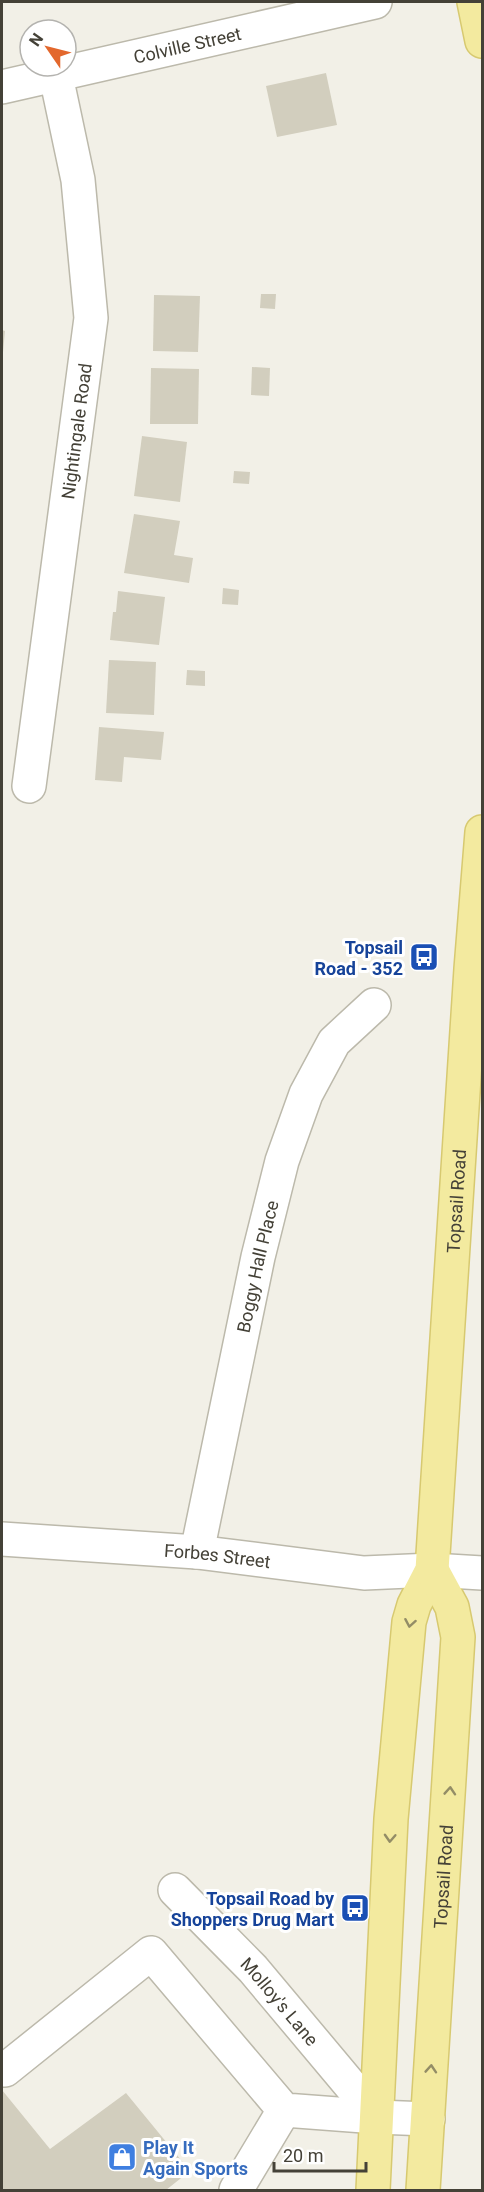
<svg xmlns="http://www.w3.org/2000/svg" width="484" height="2192" font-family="Roboto,sans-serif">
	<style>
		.building { fill: #d2cebe }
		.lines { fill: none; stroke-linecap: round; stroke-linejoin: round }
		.minor-casing { stroke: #bcb9ab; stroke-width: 36 }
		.major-casing { stroke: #d7c970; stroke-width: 36 }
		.minor { stroke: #fff; stroke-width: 33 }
		.major { stroke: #f3ea9f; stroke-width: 33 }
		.oneway { stroke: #938d66 }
		.labels { text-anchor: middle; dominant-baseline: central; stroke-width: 6; stroke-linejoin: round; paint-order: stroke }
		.street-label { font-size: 18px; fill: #444137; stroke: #fff }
		.transit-label { font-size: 18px; font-weight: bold; fill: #164399; stroke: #fff; text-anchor: end }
		.shop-label { font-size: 18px; font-weight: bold; fill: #366cbe; stroke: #fff; text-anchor: start }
	</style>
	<rect width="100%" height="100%" fill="#f2f0e7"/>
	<g class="building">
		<polygon points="326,73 337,125 277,137 266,86"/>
		<polygon points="261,294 276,294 275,309 260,308"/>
		<polygon points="154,295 200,296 198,352 153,351"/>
		<polygon points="2,330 5,331 3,352 2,352"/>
		<polygon points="252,367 270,368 269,396 251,395"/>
		<polygon points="151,368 199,369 198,424 150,424"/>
		<polygon points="142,436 187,442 180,502 134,496"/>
		<polygon points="234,471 250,472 249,484 233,483"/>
		<polygon points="134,514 180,521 174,555 193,558 189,583 124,573"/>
		<polygon points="223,588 239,590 238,605 222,604"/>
		<polygon points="118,591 165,597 159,645 110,640 113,612 116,612"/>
		<polygon points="109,660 156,662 154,715 106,713"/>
		<polygon points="187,670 205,671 205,686 186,685"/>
		<polygon points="99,727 164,732 161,760 124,757 122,782 95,780"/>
		<polygon points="2,2090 50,2149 126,2093 190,2171 166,2190 2,2190"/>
	</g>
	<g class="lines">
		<g class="minor-casing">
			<g id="minor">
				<path id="s1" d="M2,87L375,2"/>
				<path id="s2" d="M29,786L91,318L78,180L56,76"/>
				<path id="s3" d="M2,1539L197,1552L364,1573L432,1570L482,1573"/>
				<path id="s4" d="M197,1552L258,1257L282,1161L306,1094L334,1042L374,1005"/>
				<path id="s5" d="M175,1890L253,1969L377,2117"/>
				<polyline points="5,2070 151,1953 284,2110 377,2117 428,2119"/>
				<polyline points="236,2190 284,2110"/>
			</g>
		</g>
		<g class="major-casing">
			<g id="major">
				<polyline points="474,2 482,41"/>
				<path id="s6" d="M373,2190L391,1819L409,1622L414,1605L432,1570L471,969L482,832"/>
				<path id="s7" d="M423,2190L458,1637L452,1607L432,1570"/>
			</g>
		</g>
		<use href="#minor" class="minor"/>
		<use href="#major" class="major"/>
	</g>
	<defs><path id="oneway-chevron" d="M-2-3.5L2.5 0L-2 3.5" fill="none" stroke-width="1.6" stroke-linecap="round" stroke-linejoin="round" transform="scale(1.5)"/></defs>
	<g class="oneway">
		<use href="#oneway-chevron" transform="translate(410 1623) rotate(100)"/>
		<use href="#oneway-chevron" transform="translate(450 1791) rotate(-86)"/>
		<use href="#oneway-chevron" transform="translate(390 1838) rotate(93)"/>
		<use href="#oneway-chevron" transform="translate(431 2069) rotate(-86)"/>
	</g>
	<defs>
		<g id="bus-square" transform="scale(1.5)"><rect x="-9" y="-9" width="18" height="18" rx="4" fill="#1a4fb4" stroke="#fff"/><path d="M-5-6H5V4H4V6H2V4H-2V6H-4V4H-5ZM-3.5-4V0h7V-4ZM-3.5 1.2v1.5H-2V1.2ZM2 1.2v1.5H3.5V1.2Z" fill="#fff"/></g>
		<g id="shop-square" transform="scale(1.5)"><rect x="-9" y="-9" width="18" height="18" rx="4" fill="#3f7fe0" stroke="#fff"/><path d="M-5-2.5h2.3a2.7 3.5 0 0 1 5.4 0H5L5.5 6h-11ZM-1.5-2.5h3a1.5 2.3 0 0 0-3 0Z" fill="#fff"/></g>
	</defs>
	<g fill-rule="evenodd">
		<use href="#bus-square" x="424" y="957"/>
		<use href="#bus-square" x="355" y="1908"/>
		<use href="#shop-square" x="122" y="2157"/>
	</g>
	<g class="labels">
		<g class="street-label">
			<text stroke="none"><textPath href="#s1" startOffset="190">Colville Street</textPath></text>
			<text stroke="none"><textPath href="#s2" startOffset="358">Nightingale Road</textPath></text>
			<text stroke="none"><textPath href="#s6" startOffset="996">Topsail Road</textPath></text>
			<text stroke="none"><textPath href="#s4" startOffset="292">Boggy Hall Place</textPath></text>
			<text stroke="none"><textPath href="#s3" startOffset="216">Forbes Street</textPath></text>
			<text stroke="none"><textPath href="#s7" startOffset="314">Topsail Road</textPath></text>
			<text stroke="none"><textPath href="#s5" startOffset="153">Molloy's Lane</textPath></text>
		</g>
		<g class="transit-label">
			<text x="403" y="947">Topsail<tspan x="403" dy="21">Road - 352</tspan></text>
			<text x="334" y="1898">Topsail Road by<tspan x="334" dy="21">Shoppers Drug Mart</tspan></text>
		</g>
		<g class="shop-label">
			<text x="143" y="2147">Play It<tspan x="143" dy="21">Again Sports</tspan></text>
		</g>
	</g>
	<rect width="484" height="2192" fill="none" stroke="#444137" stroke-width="6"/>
	<g transform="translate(48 48) rotate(305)"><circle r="28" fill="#ffffff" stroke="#b4b3af" stroke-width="1.5"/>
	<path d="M0-4.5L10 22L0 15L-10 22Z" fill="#e3682d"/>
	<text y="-9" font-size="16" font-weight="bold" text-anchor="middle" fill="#444137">N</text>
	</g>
	<path d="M274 2162v9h92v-9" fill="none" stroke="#444137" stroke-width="3"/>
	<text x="283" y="2162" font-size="18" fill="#444137" stroke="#ffffff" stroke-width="4.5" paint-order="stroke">20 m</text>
</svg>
